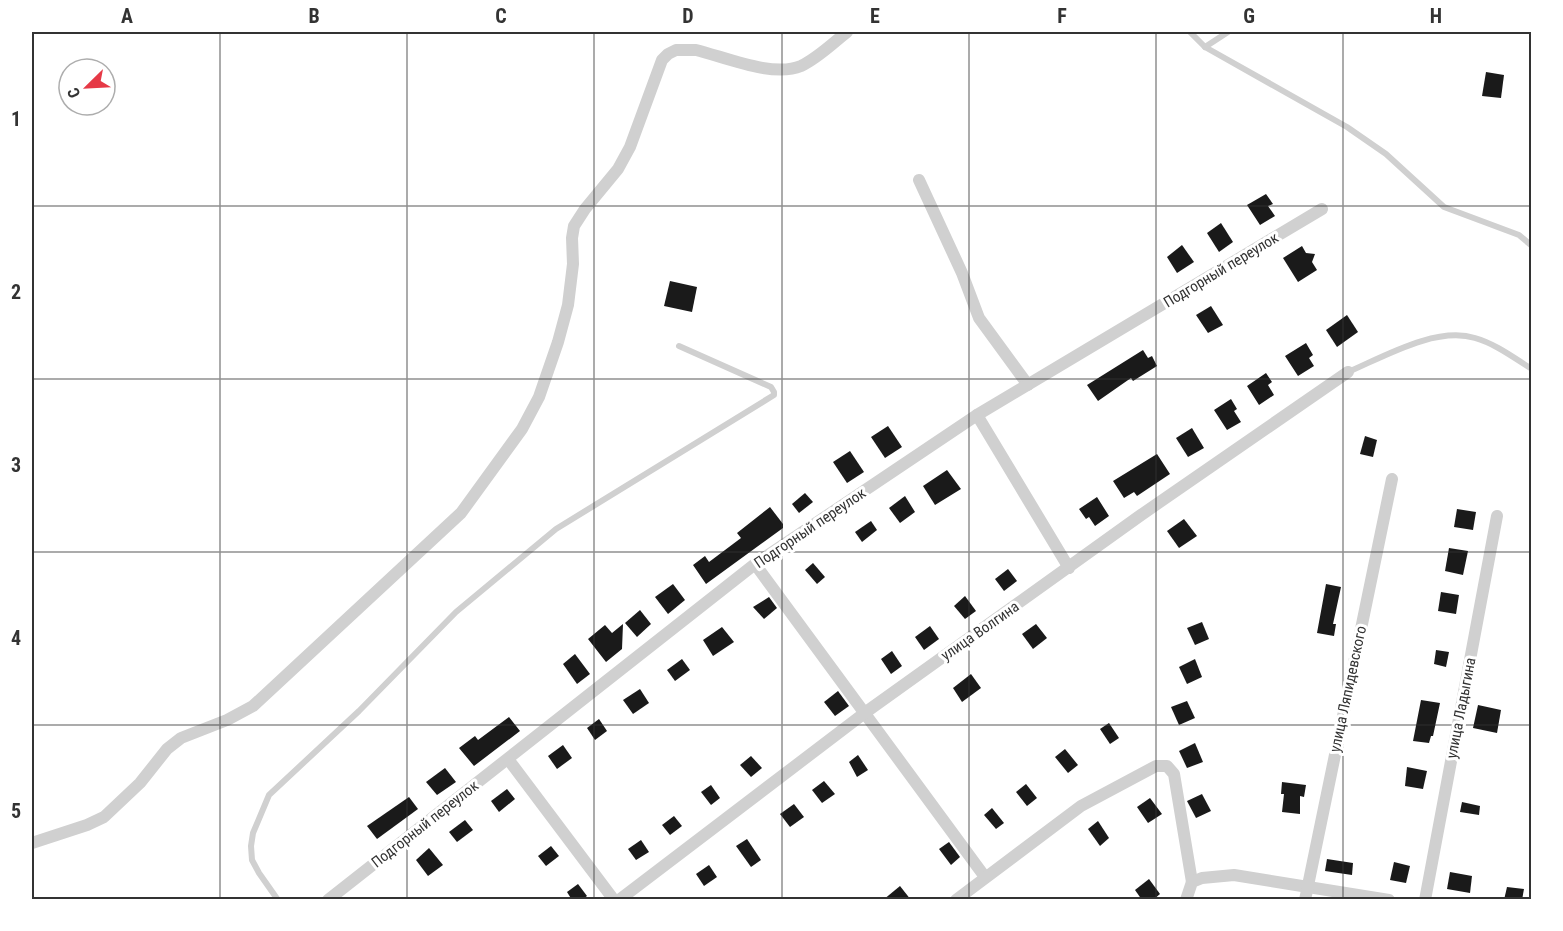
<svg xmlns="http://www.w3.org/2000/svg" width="1563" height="931" font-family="'Roboto Condensed',sans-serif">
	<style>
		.building { fill: #1a1a1a }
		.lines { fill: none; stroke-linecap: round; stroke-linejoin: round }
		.lane { stroke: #d0d0d0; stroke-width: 6 }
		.street { stroke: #d0d0d0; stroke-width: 12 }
		.grid { fill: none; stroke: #333; stroke-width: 1.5; stroke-opacity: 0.55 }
		.labels { text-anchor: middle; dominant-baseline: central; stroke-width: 6; stroke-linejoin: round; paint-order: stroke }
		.street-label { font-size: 15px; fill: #333; stroke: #fff }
		.neatline { fill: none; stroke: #333; stroke-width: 2 }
		.grid-label { font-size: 20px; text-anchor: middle; font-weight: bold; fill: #333 }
	</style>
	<rect width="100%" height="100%" fill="#fff"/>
	<g class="building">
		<polygon points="1486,72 1504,75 1501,98 1482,96"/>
		<polygon points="1266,194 1273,204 1268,206 1275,216 1260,225 1247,205"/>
		<polygon points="1221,223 1233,242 1219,252 1207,233"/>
		<polygon points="1182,245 1194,262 1177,273 1167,257"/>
		<polygon points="1302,246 1306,253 1315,254 1312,262 1317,270 1298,282 1283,258"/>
		<polygon points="670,281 697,287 692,312 664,306"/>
		<polygon points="1211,306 1223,325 1208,333 1196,315"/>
		<polygon points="1347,315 1358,332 1337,347 1326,330"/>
		<polygon points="1306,343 1313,355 1309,358 1314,366 1298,376 1285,356"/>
		<polygon points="1143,350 1148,358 1152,356 1157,366 1133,381 1131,378 1098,401 1087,385"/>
		<polygon points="1266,373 1272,382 1268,385 1274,395 1259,405 1247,386"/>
		<polygon points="1231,399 1237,409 1234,411 1241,422 1227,430 1214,410"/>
		<polygon points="888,426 902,447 885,458 871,437"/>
		<polygon points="1192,428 1204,448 1188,457 1176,438"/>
		<polygon points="1365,436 1377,440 1373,457 1360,454"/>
		<polygon points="850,451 864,472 847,483 833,462"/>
		<polygon points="1157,454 1170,474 1137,496 1134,492 1124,498 1113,481"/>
		<polygon points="947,470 961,489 935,505 923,486"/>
		<polygon points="805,493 813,502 799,513 792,504"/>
		<polygon points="905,496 915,512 900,523 889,508"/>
		<polygon points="1097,497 1109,516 1095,526 1089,517 1086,519 1079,509"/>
		<polygon points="770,507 783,524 783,528 706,584 693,565 705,556 709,562 741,538 737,533"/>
		<polygon points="1457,509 1476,512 1473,530 1454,527"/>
		<polygon points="1184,519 1197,536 1179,548 1167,531"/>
		<polygon points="871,521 877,530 862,542 855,532"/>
		<polygon points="1449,548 1468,551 1463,575 1445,571"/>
		<polygon points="813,563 825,577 817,584 805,570"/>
		<polygon points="1008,569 1017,581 1004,591 995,579"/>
		<polygon points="673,584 685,600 668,614 655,597"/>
		<polygon points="1326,584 1341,587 1333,624 1336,624 1334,636 1317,633"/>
		<polygon points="1441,592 1459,595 1456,614 1438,611"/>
		<polygon points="965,596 976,611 965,619 954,606"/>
		<polygon points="769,597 777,608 764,619 753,607"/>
		<polygon points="640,610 651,624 637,637 625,623"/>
		<polygon points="1202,622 1209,639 1195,645 1187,628"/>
		<polygon points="623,624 622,649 606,662 588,639 605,625 612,633"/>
		<polygon points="1036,624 1047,638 1033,649 1022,634"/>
		<polygon points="930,626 939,639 924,650 915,637"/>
		<polygon points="722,627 734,642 713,656 703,640"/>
		<polygon points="1436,650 1449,652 1446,667 1434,664"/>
		<polygon points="892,651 902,666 891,674 881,659"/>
		<polygon points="575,654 590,674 577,684 563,664"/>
		<polygon points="682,659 690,670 675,681 667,670"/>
		<polygon points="1195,659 1202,677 1187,684 1179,667"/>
		<polygon points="971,674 981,688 962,702 953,688"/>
		<polygon points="640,689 649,703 633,714 623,700"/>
		<polygon points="838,691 849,706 835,716 824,702"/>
		<polygon points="1421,700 1440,703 1433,736 1431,736 1429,743 1413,741"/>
		<polygon points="1187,701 1195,718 1179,725 1171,707"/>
		<polygon points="1478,705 1501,710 1497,733 1473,728"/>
		<polygon points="509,717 520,731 474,766 459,748 475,736 478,740"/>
		<polygon points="599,719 607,731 595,740 587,728"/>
		<polygon points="1109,723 1119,738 1110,744 1100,729"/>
		<polygon points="1195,743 1203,762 1187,768 1179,751"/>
		<polygon points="563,745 572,758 557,769 548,756"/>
		<polygon points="1065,749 1078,765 1068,773 1055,757"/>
		<polygon points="858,755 868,770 857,777 849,762"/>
		<polygon points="751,756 762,768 751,777 740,765"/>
		<polygon points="1407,767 1427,771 1423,789 1405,786"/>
		<polygon points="445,768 456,782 437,795 426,782"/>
		<polygon points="824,781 835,794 822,803 812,790"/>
		<polygon points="1282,782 1306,785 1304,797 1300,796 1300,814 1282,812 1284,794 1281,794"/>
		<polygon points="1026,784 1037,798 1027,806 1016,792"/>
		<polygon points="711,785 720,798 711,805 701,792"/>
		<polygon points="507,789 515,799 499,812 491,801"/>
		<polygon points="1202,794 1211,811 1196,818 1187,801"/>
		<polygon points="409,797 418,809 377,839 367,826"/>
		<polygon points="1150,798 1162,814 1148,823 1137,807"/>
		<polygon points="1462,802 1480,806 1479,815 1460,812"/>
		<polygon points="794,804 804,817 790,827 780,814"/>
		<polygon points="992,808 1004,823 996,829 984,815"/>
		<polygon points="674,816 682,826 670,835 662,825"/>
		<polygon points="465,820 473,830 457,842 449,832"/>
		<polygon points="1098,821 1109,838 1100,846 1088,829"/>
		<polygon points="747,839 761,860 751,867 736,846"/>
		<polygon points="641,840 649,852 636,860 628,849"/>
		<polygon points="949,842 960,857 951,865 939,849"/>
		<polygon points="551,846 559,856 546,866 538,856"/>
		<polygon points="429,848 443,865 428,876 416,860"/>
		<polygon points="1327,859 1353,863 1352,875 1325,871"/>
		<polygon points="1394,862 1410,866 1406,883 1390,880"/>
		<polygon points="709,865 717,877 704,886 696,874"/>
		<polygon points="1450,872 1472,876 1470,893 1447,889"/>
		<polygon points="1149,879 1160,894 1153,900 1142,900 1135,890"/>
		<polygon points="578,884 587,896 582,900 572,900 567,892"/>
		<polygon points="900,886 911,900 883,900"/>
		<polygon points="1507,887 1524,889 1522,900 1504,900"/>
	</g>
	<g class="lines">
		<g class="lane">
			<polyline points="1190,32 1205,47 1347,127 1386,154 1444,207 1519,235 1532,246"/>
			<polyline points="1205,47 1228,32"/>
			<path d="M1348,372C1383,357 1436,326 1475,338C1496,344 1514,358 1532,369"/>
			<polyline points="278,900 259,873 252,860 251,846 253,833 269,795 359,711 456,612 556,529 774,395 774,392 771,387 679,346"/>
		</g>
		<g class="street">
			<polyline points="919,180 962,273 979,318 1028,385"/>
			<polyline points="977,415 1069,568"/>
			<polyline points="755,564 985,877"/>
			<polyline points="508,759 614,900"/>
			<path d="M32,843L87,825L104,817L140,783L167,749L181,738L227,720L253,706L461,513L522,429L539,397L558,342L568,305L573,264L572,238L574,226L585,209L618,169L630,147L662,60L668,54L676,50H696C725,57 773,78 801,66C818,58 833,43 847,32"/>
			<polyline points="328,900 755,564 977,415 1322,209"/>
			<polyline points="619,900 866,712 1141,515 1348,372"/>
			<polyline points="956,900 1081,806 1156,766 1167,766 1174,774 1192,882"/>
			<polyline points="1186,900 1192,882 1202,878 1234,875 1389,900"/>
			<polyline points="1305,900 1392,479"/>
			<polyline points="1425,900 1497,516"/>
		</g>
	</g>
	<path class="grid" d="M220,32V900M407,32V900M594,32V900M782,32V900M969,32V900M1156,32V900M1343,32V900M32,206H1532M32,379H1532M32,552H1532M32,725H1532"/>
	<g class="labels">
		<g class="street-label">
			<text transform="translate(1221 270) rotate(-31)">Подгорный переулок</text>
			<text transform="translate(810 528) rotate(-34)">Подгорный переулок</text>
			<text transform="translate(980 631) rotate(-35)">улица Волгина</text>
			<text transform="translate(1348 689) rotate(-78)">улица Ляпидевского</text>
			<text transform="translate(1461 708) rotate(-79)">улица Ладыгина</text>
			<text transform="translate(425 824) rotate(-38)">Подгорный переулок</text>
		</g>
	</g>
	<rect width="1563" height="931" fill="none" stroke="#ffffff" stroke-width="66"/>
	<g transform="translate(87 87) rotate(246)"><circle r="28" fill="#ffffff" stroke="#adadad" stroke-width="1.5"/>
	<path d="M0-4.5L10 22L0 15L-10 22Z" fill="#e63946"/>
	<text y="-9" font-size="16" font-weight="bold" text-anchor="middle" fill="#333333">С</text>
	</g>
	<rect x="33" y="33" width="1497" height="865" class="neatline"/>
	<g class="grid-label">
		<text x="127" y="23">A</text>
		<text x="314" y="23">B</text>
		<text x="501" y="23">C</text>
		<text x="688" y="23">D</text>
		<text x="875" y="23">E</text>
		<text x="1062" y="23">F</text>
		<text x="1249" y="23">G</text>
		<text x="1436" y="23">H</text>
		<text x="16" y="126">1</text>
		<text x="16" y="299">2</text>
		<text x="16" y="472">3</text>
		<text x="16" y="645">4</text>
		<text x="16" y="818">5</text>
	</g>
</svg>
